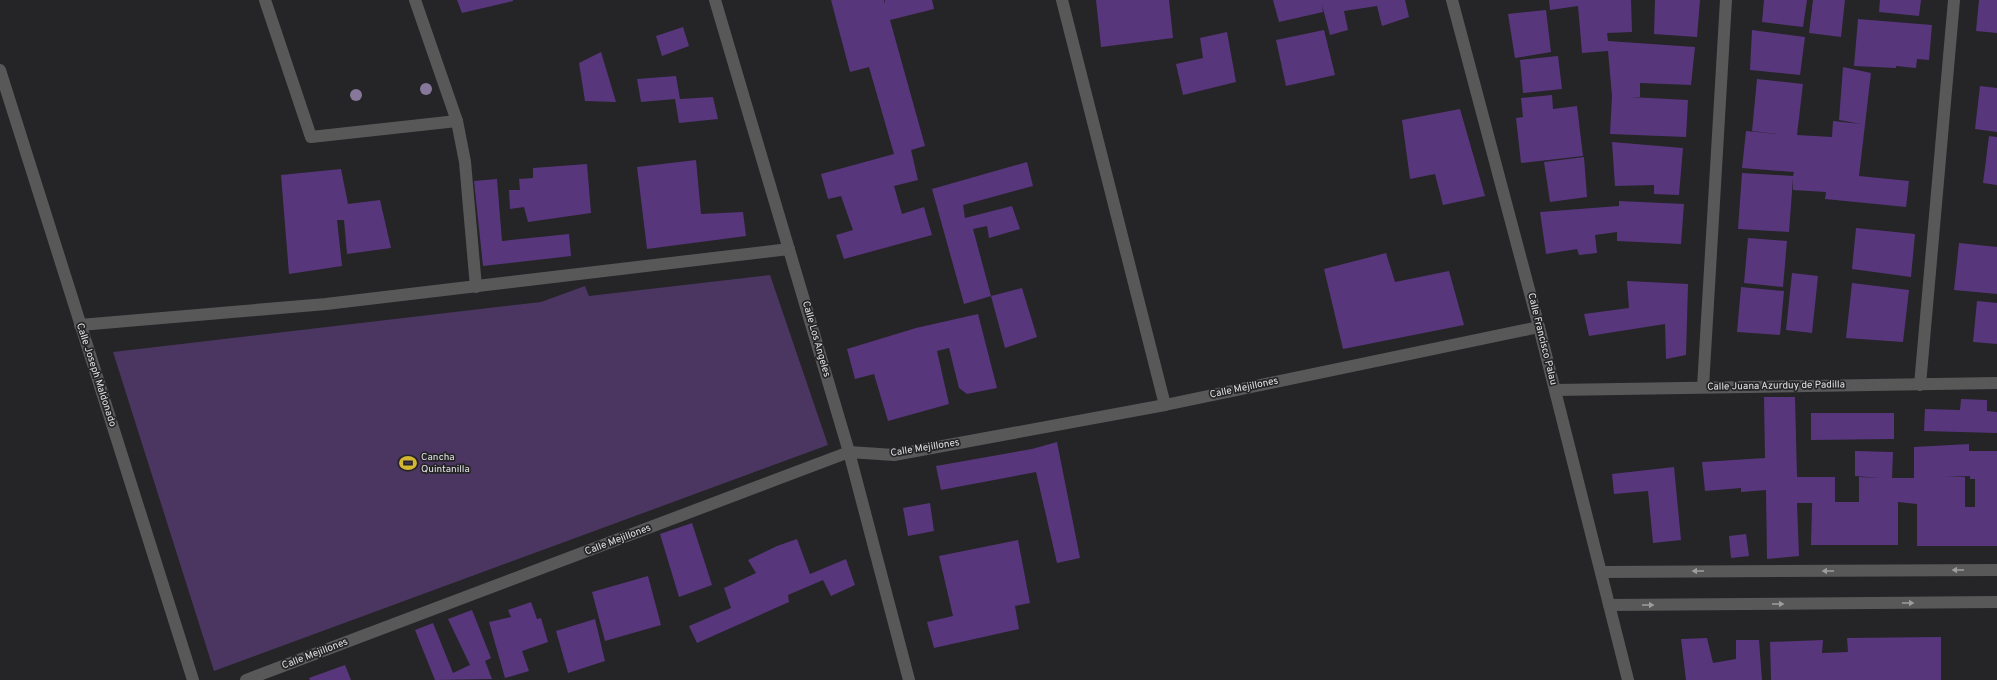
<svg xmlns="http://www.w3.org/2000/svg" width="1997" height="680" font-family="Overpass,sans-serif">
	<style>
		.green { fill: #4a3661 }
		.building { fill: #58367c; fill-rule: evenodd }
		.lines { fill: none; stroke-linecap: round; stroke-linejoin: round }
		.minor { stroke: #595859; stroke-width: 12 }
		.tree { fill: #87789b }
		.oneway { fill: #9e9d9e }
		.labels { text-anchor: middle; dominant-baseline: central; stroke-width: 3.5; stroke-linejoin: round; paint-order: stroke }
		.street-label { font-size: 10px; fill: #e2e2e3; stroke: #252427 }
		.poi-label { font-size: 10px; fill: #e2e2e3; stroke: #252427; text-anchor: start }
	</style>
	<rect width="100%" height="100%" fill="#252427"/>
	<polygon class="green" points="770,275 828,445 214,671 113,352 541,302 585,286 589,296"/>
	<g class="building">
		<polygon points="457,0 513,0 513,1 462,13"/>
		<polygon points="831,0 884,0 885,4 885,0 932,0 934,9 890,20 925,146 911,150 918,180 894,186 902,214 924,207 932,235 844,259 836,235 853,230 841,196 828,199 821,174 894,154 869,67 850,72"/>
		<polygon points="1096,0 1169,0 1173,38 1101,47"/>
		<polygon points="1273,0 1405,0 1409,17 1382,26 1377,6 1344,11 1348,30 1330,35 1322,5 1323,12 1279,22"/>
		<polygon points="1549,0 1631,0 1632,32 1607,33 1608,41 1695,47 1691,85 1640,83 1640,97 1630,97 1688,100 1686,137 1610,134 1612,96 1608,51 1582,53 1578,6 1550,10"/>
		<polygon points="1655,0 1700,0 1697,37 1654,34"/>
		<polygon points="1764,0 1807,0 1803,27 1762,22"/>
		<polygon points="1813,0 1845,0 1841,37 1809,33"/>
		<polygon points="1880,0 1921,0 1919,16 1879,12"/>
		<polygon points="1979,0 1997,0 1997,33 1976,31"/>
		<polygon points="1546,10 1551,52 1515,58 1508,14"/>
		<polygon points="1858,19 1932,25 1929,60 1917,59 1916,68 1896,66 1896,68 1854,66"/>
		<polygon points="683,27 689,46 662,56 656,36"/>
		<polygon points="1324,30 1335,75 1286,86 1276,40"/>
		<polygon points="1752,30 1805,37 1800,75 1750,70"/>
		<polygon points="1227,32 1236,82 1183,95 1176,64 1203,58 1200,38"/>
		<polygon points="601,52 616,102 585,101 579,63"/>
		<polygon points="1558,56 1562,89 1523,93 1520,60"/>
		<polygon points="1843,67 1871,73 1859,176 1909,181 1906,207 1825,199 1826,192 1793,190 1793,178 1789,232 1738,229 1742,173 1793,176 1794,172 1742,168 1746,131 1778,134 1752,131 1757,79 1803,84 1797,135 1832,137 1833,121 1861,124 1839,120"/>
		<polygon points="676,76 680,99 713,97 718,119 679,123 675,99 641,102 637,79"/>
		<polygon points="1980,86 1997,88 1997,132 1975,129"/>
		<polygon points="1552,95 1553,109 1577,106 1583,156 1521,163 1516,118 1523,117 1521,98"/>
		<polygon points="1460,109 1485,196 1443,205 1435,174 1410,179 1402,120"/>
		<polygon points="1989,136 1997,137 1997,185 1983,183"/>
		<polygon points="1612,142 1683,148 1679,195 1654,194 1654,185 1615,186"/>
		<polygon points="1584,157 1587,197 1550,202 1544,162"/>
		<polygon points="696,160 701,214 743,212 746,236 647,249 637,167"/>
		<polygon points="1027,162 1033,186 963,205 965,218 1012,206 1020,229 989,238 987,226 973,229 991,296 964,304 932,189"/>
		<polygon points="587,164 591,213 528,222 524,207 510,209 509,190 520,190 519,179 533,178 533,168"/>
		<polygon points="341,169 348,204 380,200 391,248 347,254 344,220 337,220 342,266 289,274 281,175"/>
		<polygon points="497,179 502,241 569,234 571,256 483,266 474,181"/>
		<polygon points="1619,201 1684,204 1681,244 1617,241 1617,232 1595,235 1597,253 1579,255 1577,249 1546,254 1540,212 1619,206"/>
		<polygon points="1856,228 1915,234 1911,277 1852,269"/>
		<polygon points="1748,238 1787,241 1783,287 1744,283"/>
		<polygon points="1959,243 1997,247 1997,294 1954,290"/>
		<polygon points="1386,253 1395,282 1449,271 1464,325 1343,349 1324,269"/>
		<polygon points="1792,273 1818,276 1812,333 1786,330"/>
		<polygon points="1627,281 1688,284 1686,355 1666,359 1665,324 1589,336 1584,314 1629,308"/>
		<polygon points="1852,283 1909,290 1903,342 1846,338"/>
		<polygon points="1741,287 1784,291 1780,335 1737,332"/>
		<polygon points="1022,288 1037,337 1005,348 991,296"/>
		<polygon points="1977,301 1997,303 1997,344 1973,342"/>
		<polygon points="978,314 997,388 967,394 959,388 949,348 937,351 949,404 888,421 874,374 855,379 847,349 916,328"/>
		<path d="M1764,397H1795L1797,477H1835V502H1859V477L1882,478L1855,476V451L1893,452L1892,478H1914V447L1969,444V451H1997V546H1917V504L1898,502V545H1811L1812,503H1797L1799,556L1767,559L1766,490L1741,492V488L1705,491L1702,462L1765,458ZM1970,476V479H1994H1975V507H1965V477H1946Z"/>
		<polygon points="1961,399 1987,400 1987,411 1997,412 1997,433 1924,431 1925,409 1960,410"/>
		<polygon points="1811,413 1894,413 1894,439 1811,440"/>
		<polygon points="1057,442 1080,558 1057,563 1036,472 941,490 936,466 1032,449"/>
		<polygon points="1674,467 1681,540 1653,543 1648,491 1614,494 1612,474"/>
		<polygon points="930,503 934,531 908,536 903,508"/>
		<polygon points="692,523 712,585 679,597 660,534"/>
		<polygon points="1746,534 1749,556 1731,558 1729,536"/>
		<polygon points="797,539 810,574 846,559 855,585 831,596 823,580 788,595 789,602 697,643 689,626 731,608 724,588 756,573 748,560 777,546"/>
		<polygon points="1018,540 1030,603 1015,606 1019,629 934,648 927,622 953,616 939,556"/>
		<polygon points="648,576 661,625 605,641 592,592"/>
		<polygon points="531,602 537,619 541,618 548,642 522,651 529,671 505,678 489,622 511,617 508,610"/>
		<polygon points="472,610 491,658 485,661 492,679 435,680 415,630 433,623 453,673 470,665 448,619"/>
		<polygon points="595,619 605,661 568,673 556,631"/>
		<polygon points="1941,637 1941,680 1771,680 1770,642 1823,640 1822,653 1848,652 1847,638"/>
		<polygon points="1707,638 1713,663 1736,659 1736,640 1759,640 1762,680 1686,680 1681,639"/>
		<polygon points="345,665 351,680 310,680 309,678"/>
	</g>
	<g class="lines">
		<g class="minor">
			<polyline points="265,0 311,137 457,121"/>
			<polyline points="415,0 457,121 465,162 476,287"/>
			<polyline points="715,0 849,452 909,680"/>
			<polyline points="1062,0 1165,405"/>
			<polyline points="1452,0 1539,327 1628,680"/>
			<polyline points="0,70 193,680"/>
			<polyline points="80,325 326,304 789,249"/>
			<polyline points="1920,385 1954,0"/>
			<polyline points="1703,387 1726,0"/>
			<polyline points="1555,390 1997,383"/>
			<polyline points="1601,572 1997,570"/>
			<polyline points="1609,605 1997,602"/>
			<polyline points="246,680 849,452 894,455 1165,405 1539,327"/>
		</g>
	</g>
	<g class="tree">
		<circle cx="426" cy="89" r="6"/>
		<circle cx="356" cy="95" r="6"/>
	</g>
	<defs><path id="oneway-solid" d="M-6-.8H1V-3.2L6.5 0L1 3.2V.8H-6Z"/></defs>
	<g class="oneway">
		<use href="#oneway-solid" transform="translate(1958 570) rotate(180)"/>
		<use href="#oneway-solid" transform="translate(1698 571) rotate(180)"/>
		<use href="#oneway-solid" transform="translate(1828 571) rotate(180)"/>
		<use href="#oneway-solid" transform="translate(1908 603)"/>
		<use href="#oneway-solid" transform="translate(1778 604)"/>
		<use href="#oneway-solid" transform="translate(1648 605)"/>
	</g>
	<defs>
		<g id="stadium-bare" transform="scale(1.38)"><path d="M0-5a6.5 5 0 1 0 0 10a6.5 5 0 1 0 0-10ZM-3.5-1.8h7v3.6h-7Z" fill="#d5b534" stroke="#252427" stroke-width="2.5" paint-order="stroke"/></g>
	</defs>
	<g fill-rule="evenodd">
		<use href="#stadium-bare" x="408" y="463"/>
	</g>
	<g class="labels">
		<g class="street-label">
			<text transform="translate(816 339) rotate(74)">Calle Los Angeles</text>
			<text transform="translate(1542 339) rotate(76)">Calle Francisco Palau</text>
			<text transform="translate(96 375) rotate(72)">Calle Joseph Maldonado</text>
			<text transform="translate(1776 386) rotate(-1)">Calle Juana Azurduy de Padilla</text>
			<text transform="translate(1244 388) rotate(-12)">Calle Mejillones</text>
			<text transform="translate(925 448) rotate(-9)">Calle Mejillones</text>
			<text transform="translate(618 540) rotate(-21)">Calle Mejillones</text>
			<text transform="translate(315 654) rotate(-21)">Calle Mejillones</text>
		</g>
		<g class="poi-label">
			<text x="421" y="457">Cancha<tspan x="421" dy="12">Quintanilla</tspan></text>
		</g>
	</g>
</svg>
